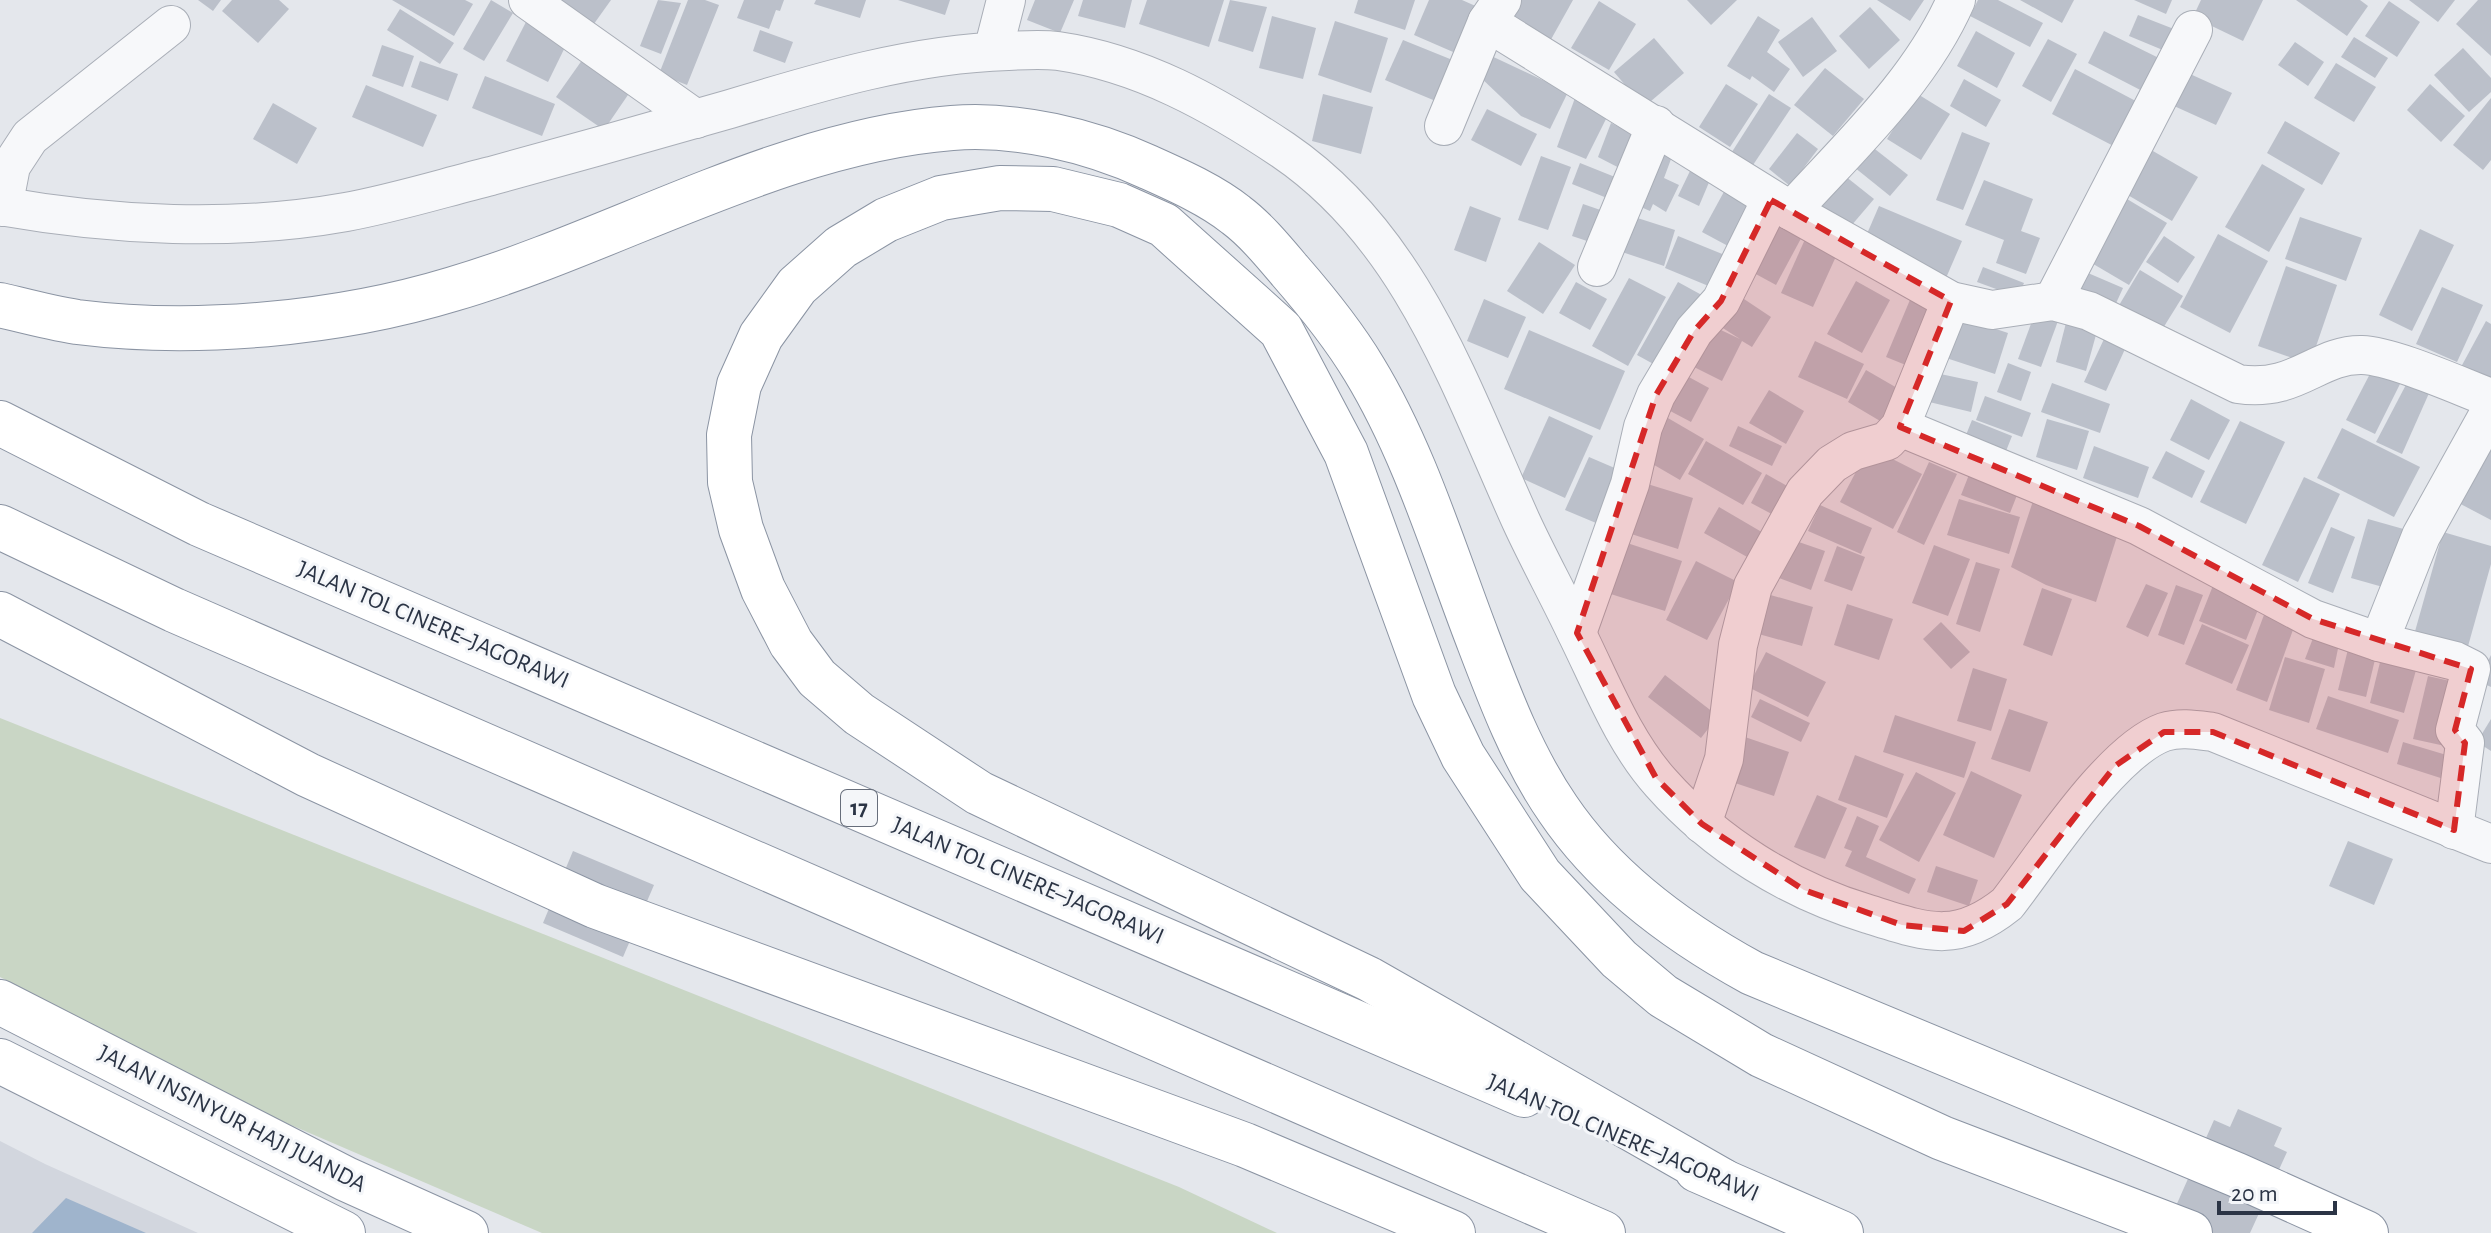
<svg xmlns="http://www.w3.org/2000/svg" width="2491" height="1233" font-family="'Alegreya Sans',sans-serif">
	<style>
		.built { fill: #d2d6de }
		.green { fill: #c9d6c5 }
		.water { fill: #9fb4cc }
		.building { fill: #bbc0ca }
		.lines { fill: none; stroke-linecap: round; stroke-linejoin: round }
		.street-casing { stroke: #a9aeb7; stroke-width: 40 }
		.highway-casing { stroke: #8b94a3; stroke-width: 46 }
		.street { stroke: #f7f8fa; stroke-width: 38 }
		.highway { stroke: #fff; stroke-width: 44 }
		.marked { fill: #d62828; fill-opacity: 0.2; stroke: #d62828; stroke-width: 6; stroke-dasharray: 16 10; stroke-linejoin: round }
		.labels { text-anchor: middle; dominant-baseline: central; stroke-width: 6; stroke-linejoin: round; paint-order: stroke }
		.shield { fill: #f4f6f9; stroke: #676e7b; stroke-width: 2 }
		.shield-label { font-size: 22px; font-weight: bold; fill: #2b3445 }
		.street-label { font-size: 24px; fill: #2b3445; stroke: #f4f6f9 }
	</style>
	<rect width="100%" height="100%" fill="#e4e7ec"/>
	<polygon class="built" points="0,1141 45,1164 198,1233 0,1233"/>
	<polygon class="green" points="0,718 1179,1187 1277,1233 542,1233 263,1113 0,977"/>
	<polygon class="water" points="66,1198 146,1233 32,1233"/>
	<g class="building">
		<polygon points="198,0 221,0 213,11"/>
		<polygon points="232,0 279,0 289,9 258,43 222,11"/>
		<polygon points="392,0 465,0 473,4 454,36"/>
		<polygon points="491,0 513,13 484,61 463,49"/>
		<polygon points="552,0 611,0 591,28"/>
		<polygon points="658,0 681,3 661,54 640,46"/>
		<polygon points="688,0 705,0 719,5 687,85 659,74"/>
		<polygon points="744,0 784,0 780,11 776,10 769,29 737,18"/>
		<polygon points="816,0 866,0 860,18 814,4"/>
		<polygon points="898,0 950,0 945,15"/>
		<polygon points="1035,0 1074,0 1060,33 1027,20"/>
		<polygon points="1083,0 1132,0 1125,28 1078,16"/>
		<polygon points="1147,0 1224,0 1209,47 1139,24"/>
		<polygon points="1230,0 1267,7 1253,52 1218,41"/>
		<polygon points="1358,0 1415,0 1405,30 1354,13"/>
		<polygon points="1429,0 1462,0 1480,8 1460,55 1414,35"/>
		<polygon points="1508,0 1573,0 1549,43 1500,15"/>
		<polygon points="1687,0 1737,0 1711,25"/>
		<polygon points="1877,0 1924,0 1910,21"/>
		<polygon points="1978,0 1998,0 2043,23 2030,47 1970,16"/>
		<polygon points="2020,0 2074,0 2062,23"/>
		<polygon points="2134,0 2172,0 2166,14"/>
		<polygon points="2201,0 2263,0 2243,41 2193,17"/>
		<polygon points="2296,0 2360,0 2368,6 2347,36"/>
		<polygon points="2409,0 2455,0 2438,22"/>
		<polygon points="2478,0 2491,0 2491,56 2456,24"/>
		<polygon points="1599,1 1636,24 1609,70 1571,48"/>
		<polygon points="2389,1 2420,22 2397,57 2365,36"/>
		<polygon points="1870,7 1900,40 1869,69 1839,36"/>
		<polygon points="400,9 454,43 440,64 387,30"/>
		<polygon points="2138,15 2179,31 2170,53 2129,36"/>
		<polygon points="1272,16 1316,28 1303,79 1259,68"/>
		<polygon points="1758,16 1780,30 1767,52 1790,69 1774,92 1752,76 1750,80 1727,66"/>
		<polygon points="1812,17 1837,51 1803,77 1778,42"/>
		<polygon points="527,20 568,41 548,82 506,61"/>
		<polygon points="1335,21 1388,38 1371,93 1318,75"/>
		<polygon points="760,30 793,42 785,63 753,51"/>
		<polygon points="1976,31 2015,53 1997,88 1957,66"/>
		<polygon points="2104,31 2169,63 2152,96 2088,63"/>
		<polygon points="2354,37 2388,58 2375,78 2341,57"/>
		<polygon points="1654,38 1684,73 1644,107 1614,72"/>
		<polygon points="2048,39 2077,54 2051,102 2022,86"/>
		<polygon points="1403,40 1455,61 1438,102 1385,80"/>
		<polygon points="2295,42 2324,62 2308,86 2278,65"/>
		<polygon points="382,45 414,56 403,87 372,76"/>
		<polygon points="2463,48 2491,78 2491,92 2469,112 2434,75"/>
		<polygon points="1485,53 1568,92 1550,129 1521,116 1479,76"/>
		<polygon points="585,56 632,89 604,130 556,97"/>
		<polygon points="420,61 458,74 448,101 411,87"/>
		<polygon points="2336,63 2376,87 2354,122 2314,98"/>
		<polygon points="1825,68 1864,99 1833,136 1794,105"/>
		<polygon points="2075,69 2149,108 2125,152 2052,114"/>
		<polygon points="2179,69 2232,93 2216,125 2163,101"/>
		<polygon points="485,76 555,104 542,136 472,108"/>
		<polygon points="1964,79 2001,100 1986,127 1950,106"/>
		<polygon points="1726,84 1758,104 1730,147 1699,127"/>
		<polygon points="2430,84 2465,116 2441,142 2407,110"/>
		<polygon points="366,85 437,115 423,147 352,117"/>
		<polygon points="1916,93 1950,114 1921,160 1887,139"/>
		<polygon points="1323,94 1373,107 1361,154 1312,141"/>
		<polygon points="1769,94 1791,108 1751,168 1730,155"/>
		<polygon points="1575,98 1606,119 1586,159 1557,147"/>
		<polygon points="2491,98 2491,160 2483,170 2453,145"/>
		<polygon points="273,103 317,128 297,164 253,139"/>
		<polygon points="1487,109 1537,134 1521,166 1471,140"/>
		<polygon points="2285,121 2340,153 2322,185 2267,153"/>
		<polygon points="1611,123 1637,136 1631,174 1598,157"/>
		<polygon points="1962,132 1990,143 1963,210 1936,200"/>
		<polygon points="1797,133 1818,149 1790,186 1769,169"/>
		<polygon points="1654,139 1674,151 1664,178 1679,185 1666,212 1653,204 1650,211 1627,201"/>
		<polygon points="1871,146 1908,175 1890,196 1854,167"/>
		<polygon points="2146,147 2198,177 2172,221 2121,191"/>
		<polygon points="1541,156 1571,167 1548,230 1518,220"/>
		<polygon points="1580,163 1625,181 1617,202 1572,184"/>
		<polygon points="2262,164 2305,189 2269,252 2225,227"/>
		<polygon points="1690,171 1710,180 1699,206 1678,196"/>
		<polygon points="1840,172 1874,199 1845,233 1812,206"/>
		<polygon points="1984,180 2033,199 2021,231 2040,238 2026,274 1996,263 2004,240 1965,225"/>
		<polygon points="1726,188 1764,205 1741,253 1702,232"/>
		<polygon points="2117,193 2167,223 2129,285 2078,255"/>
		<polygon points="1583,204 1615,215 1605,247 1572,236"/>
		<polygon points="1470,206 1501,218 1486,262 1454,250"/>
		<polygon points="1879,206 1962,241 1943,285 1860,250"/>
		<polygon points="1769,212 1805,231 1776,285 1741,266"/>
		<polygon points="1628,215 1675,230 1664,266 1616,250"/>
		<polygon points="2300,217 2362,238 2346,281 2285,259"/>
		<polygon points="2420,229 2454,245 2412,331 2379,315"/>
		<polygon points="2218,234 2268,261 2230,333 2180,307"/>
		<polygon points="1678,236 1737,260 1723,292 1665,268"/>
		<polygon points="2164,236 2195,257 2178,283 2146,262"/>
		<polygon points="1806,237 1838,252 1813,307 1781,293"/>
		<polygon points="1539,242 1575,265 1543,314 1507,291"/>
		<polygon points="2286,266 2337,285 2310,364 2258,346"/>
		<polygon points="1983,267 2024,283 2018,297 1977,282"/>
		<polygon points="2074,267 2123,288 2112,312 2064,291"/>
		<polygon points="2140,270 2183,296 2160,333 2118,307"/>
		<polygon points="1629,278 1666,297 1628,366 1592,346"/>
		<polygon points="1856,281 1890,300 1862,353 1827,334"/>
		<polygon points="1576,282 1607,299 1590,330 1559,313"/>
		<polygon points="1678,282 1709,299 1668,372 1637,355"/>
		<polygon points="2442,287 2483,305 2457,362 2416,344"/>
		<polygon points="1735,293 1771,317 1752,347 1742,341 1722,381 1686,363 1706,323 1740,339 1715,323"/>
		<polygon points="1912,295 1943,308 1918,370 1886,357"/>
		<polygon points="1484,299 1526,317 1508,358 1467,341"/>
		<polygon points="2035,313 2058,321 2041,367 2018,359"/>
		<polygon points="1951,314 2008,333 1995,374 1937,355"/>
		<polygon points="2068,315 2099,324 2086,371 2056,362"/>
		<polygon points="2486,321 2491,324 2491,383 2461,367"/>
		<polygon points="1529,330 1625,371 1600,430 1504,389"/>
		<polygon points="2104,339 2125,349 2106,391 2084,382"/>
		<polygon points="1815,341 1864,364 1847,399 1798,377"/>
		<polygon points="2008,363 2031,372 2021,401 1997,392"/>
		<polygon points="2373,368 2401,382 2375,434 2346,420"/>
		<polygon points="1676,370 1709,388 1691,422 1657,404"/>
		<polygon points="1866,370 1911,396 1892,428 1848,402"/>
		<polygon points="1931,372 1978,382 1971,412 1925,401"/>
		<polygon points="2409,379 2430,391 2402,454 2376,442"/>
		<polygon points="2052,383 2110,404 2100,433 2041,412"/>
		<polygon points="1769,390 1804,411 1786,444 1749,423"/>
		<polygon points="1985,396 2031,413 2022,437 1976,420"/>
		<polygon points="2191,399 2230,420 2209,460 2170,440"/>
		<polygon points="1661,414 1704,439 1680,480 1637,455"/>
		<polygon points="1549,416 1593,436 1565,498 1521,478"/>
		<polygon points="2047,419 2089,431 2077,470 2036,457"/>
		<polygon points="1972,420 2012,436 2004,456 1964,440"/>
		<polygon points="2240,421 2285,442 2246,524 2200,502"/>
		<polygon points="2491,425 2491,520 2453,500"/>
		<polygon points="1738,426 1782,446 1772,466 1729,446"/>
		<polygon points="2342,428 2420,467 2394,517 2317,478"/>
		<polygon points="1706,441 1762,473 1743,505 1688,474"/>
		<polygon points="2094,446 2149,467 2138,498 2083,478"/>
		<polygon points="1869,447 1922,474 1893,529 1840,502"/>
		<polygon points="2166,451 2205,471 2192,498 2152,478"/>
		<polygon points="1589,457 1631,475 1608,528 1565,510"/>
		<polygon points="1929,462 1957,474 1924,545 1897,532"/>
		<polygon points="1974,462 2023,480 2010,513 1961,495"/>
		<polygon points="1766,474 1796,491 1781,519 1751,503"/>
		<polygon points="2304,477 2340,494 2298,582 2262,565"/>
		<polygon points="1641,482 1693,498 1678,549 1625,532"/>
		<polygon points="2038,486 2122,521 2096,602 2046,585 2011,567"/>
		<polygon points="1959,499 2020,517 2009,554 1947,535"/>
		<polygon points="1820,505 1872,528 1861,554 1808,531"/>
		<polygon points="1719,507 1772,538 1758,563 1704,533"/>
		<polygon points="2368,519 2407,530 2390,589 2351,578"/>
		<polygon points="2331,527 2355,537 2333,593 2308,583"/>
		<polygon points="2443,532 2491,546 2491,564 2465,657 2412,642"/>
		<polygon points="1618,540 1682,561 1665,611 1601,591"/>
		<polygon points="1793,540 1825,551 1811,590 1779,578"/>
		<polygon points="1934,545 1970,559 1948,616 1912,603"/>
		<polygon points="1837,546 1865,557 1852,591 1824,581"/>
		<polygon points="1696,561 1738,582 1707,640 1666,620"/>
		<polygon points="1976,562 2000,569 1980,632 1956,624"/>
		<polygon points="2216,578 2263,597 2246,640 2199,621"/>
		<polygon points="2146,584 2168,593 2148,637 2126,627"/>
		<polygon points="2176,585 2203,595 2184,645 2158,635"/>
		<polygon points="2042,588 2072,599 2052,656 2023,645"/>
		<polygon points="1767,594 1813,607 1802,646 1755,633"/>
		<polygon points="1847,604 1893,619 1879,660 1834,645"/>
		<polygon points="2268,604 2298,616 2267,702 2236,690"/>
		<polygon points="1941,622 1970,652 1951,669 1923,639"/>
		<polygon points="2202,624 2249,645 2232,684 2185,664"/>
		<polygon points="2318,625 2341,634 2334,668 2305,659"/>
		<polygon points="2350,641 2378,647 2366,697 2338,690"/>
		<polygon points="1766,652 1826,682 1808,717 1748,687"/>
		<polygon points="2382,654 2418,663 2404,713 2370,703"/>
		<polygon points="2491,655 2491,687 2478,681"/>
		<polygon points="2285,657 2325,669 2309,723 2269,710"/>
		<polygon points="1973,668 2007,679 1991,731 1957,721"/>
		<polygon points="1665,675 1718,716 1701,738 1648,697"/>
		<polygon points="2428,676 2459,683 2445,746 2413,739"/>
		<polygon points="2328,696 2399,720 2388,753 2316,729"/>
		<polygon points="1760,699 1810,723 1801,742 1751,717"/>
		<polygon points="2009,709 2048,722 2030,772 1991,759"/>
		<polygon points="1895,715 1976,742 1964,778 1883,752"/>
		<polygon points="2491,719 2491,751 2477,742"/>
		<polygon points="1745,737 1789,752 1774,796 1729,781"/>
		<polygon points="2403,742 2460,759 2453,782 2397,764"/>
		<polygon points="1855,755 1904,774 1887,818 1838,800"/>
		<polygon points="1971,771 2022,795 1994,858 1943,835"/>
		<polygon points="1916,772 1956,793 1919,862 1879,840"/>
		<polygon points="1817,795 1847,808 1825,859 1794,847"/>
		<polygon points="1857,816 1879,826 1866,857 1916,879 1909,894 1845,866 1852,851 1844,848"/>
		<polygon points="2348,841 2393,859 2374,905 2329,886"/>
		<polygon points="573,851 654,885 623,957 543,923"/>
		<polygon points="1936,866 1978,880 1969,906 1927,892"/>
		<polygon points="2238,1109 2282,1128 2274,1146 2287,1152 2250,1233 2164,1233 2214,1120 2230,1127"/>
	</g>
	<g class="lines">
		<g class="street-casing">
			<g id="street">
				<polyline points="528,0 696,119"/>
				<path d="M1487,22L1791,211L1951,301L1992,310L2053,301L2089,311L2238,384C2297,393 2317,354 2362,355C2393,356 2459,386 2491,398"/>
				<polyline points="993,51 1006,0"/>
				<polyline points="1444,126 1487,22 1502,0"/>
				<path d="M0,206C112,226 234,232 346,212C395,203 443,188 491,176C571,154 650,132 730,109C822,81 912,54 1008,51C1025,50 1042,49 1058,51C1141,63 1214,104 1283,150C1411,237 1460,386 1521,521C1538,558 1558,594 1576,632C1601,682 1623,741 1661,783C1716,845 1789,890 1868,914C1926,932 1956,945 2007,904C2043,858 2111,751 2164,732C2180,727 2197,730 2213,732L2491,844"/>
				<polyline points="3,207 11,166 30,137 171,25"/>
				<path d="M1791,211C1850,146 1920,82 1956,0"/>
				<polyline points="1597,267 1656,125"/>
				<polyline points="2053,301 2193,30"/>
				<polyline points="1900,427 2139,526 2313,619 2379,642"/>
				<polyline points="1577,633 1630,484 1643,427 1656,395 1694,331 1721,301 1771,200"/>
				<polyline points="1702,824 1724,759 1738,645 1753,586 1805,492 1832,464 1853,451 1887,441 1900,427 1951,301"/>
				<polyline points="2454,830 2465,743 2455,730 2471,669 2455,661 2379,642 2421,536 2491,410"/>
			</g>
		</g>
		<g class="highway-casing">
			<g id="highway">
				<path d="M0,305C25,311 51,318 77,322C196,337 338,324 453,289C616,241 782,141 952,128C1017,123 1089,140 1148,167C1177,180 1211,195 1236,215C1256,230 1274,252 1290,271C1317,302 1343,334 1364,369C1414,451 1443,548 1477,637C1499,695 1522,757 1558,809C1606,880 1677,932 1752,973L2237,1175L2366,1233"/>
				<polyline points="0,423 199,524 1524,1095"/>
				<polyline points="0,527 174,610 1603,1233"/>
				<polyline points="0,614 308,775 595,906 1245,1145 1453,1233"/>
				<polyline points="0,1002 346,1179 466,1233"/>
				<polyline points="0,1061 343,1233"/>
				<polyline points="1697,1170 1841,1233"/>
				<polyline points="1723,1181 1369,979 979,793 859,714 817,678 791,643 763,589 741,529 730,482 729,435 739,385 761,336 797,286 841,247 886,220 941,198 1000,188 1053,189 1119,205 1164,225 1281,330 1346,453 1434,695 1463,756 1540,875 1619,959 1663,996 1761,1055 1942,1138 2190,1233"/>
			</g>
		</g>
		<use href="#street" class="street"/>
		<use href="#highway" class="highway"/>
	</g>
	<path class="marked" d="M1771,200L1951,301L1900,427L2139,526L2313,619L2471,669L2455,730L2465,743L2454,830L2213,732H2164L2115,766L2007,904L1964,931L1902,925L1804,890L1702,824L1656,778L1577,633L1656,395L1694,331L1721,301Z"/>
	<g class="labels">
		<rect class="shield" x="841" y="790" width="36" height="36" rx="6"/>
		<g class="shield-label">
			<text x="859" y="808">17</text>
		</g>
		<g class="street-label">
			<text transform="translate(433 625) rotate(23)">JALAN TOL CINERE–JAGORAWI</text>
			<text transform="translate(1028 881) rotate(23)">JALAN TOL CINERE–JAGORAWI</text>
			<text transform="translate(232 1119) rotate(27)">JALAN INSINYUR HAJI JUANDA</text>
			<text transform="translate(1623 1138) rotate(23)">JALAN TOL CINERE–JAGORAWI</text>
		</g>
	</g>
	<path d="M2219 1201v12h116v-12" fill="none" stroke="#2b3445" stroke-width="4"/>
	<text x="2231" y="1201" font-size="24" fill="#2b3445" stroke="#f4f6f9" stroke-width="6" paint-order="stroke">20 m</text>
</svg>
